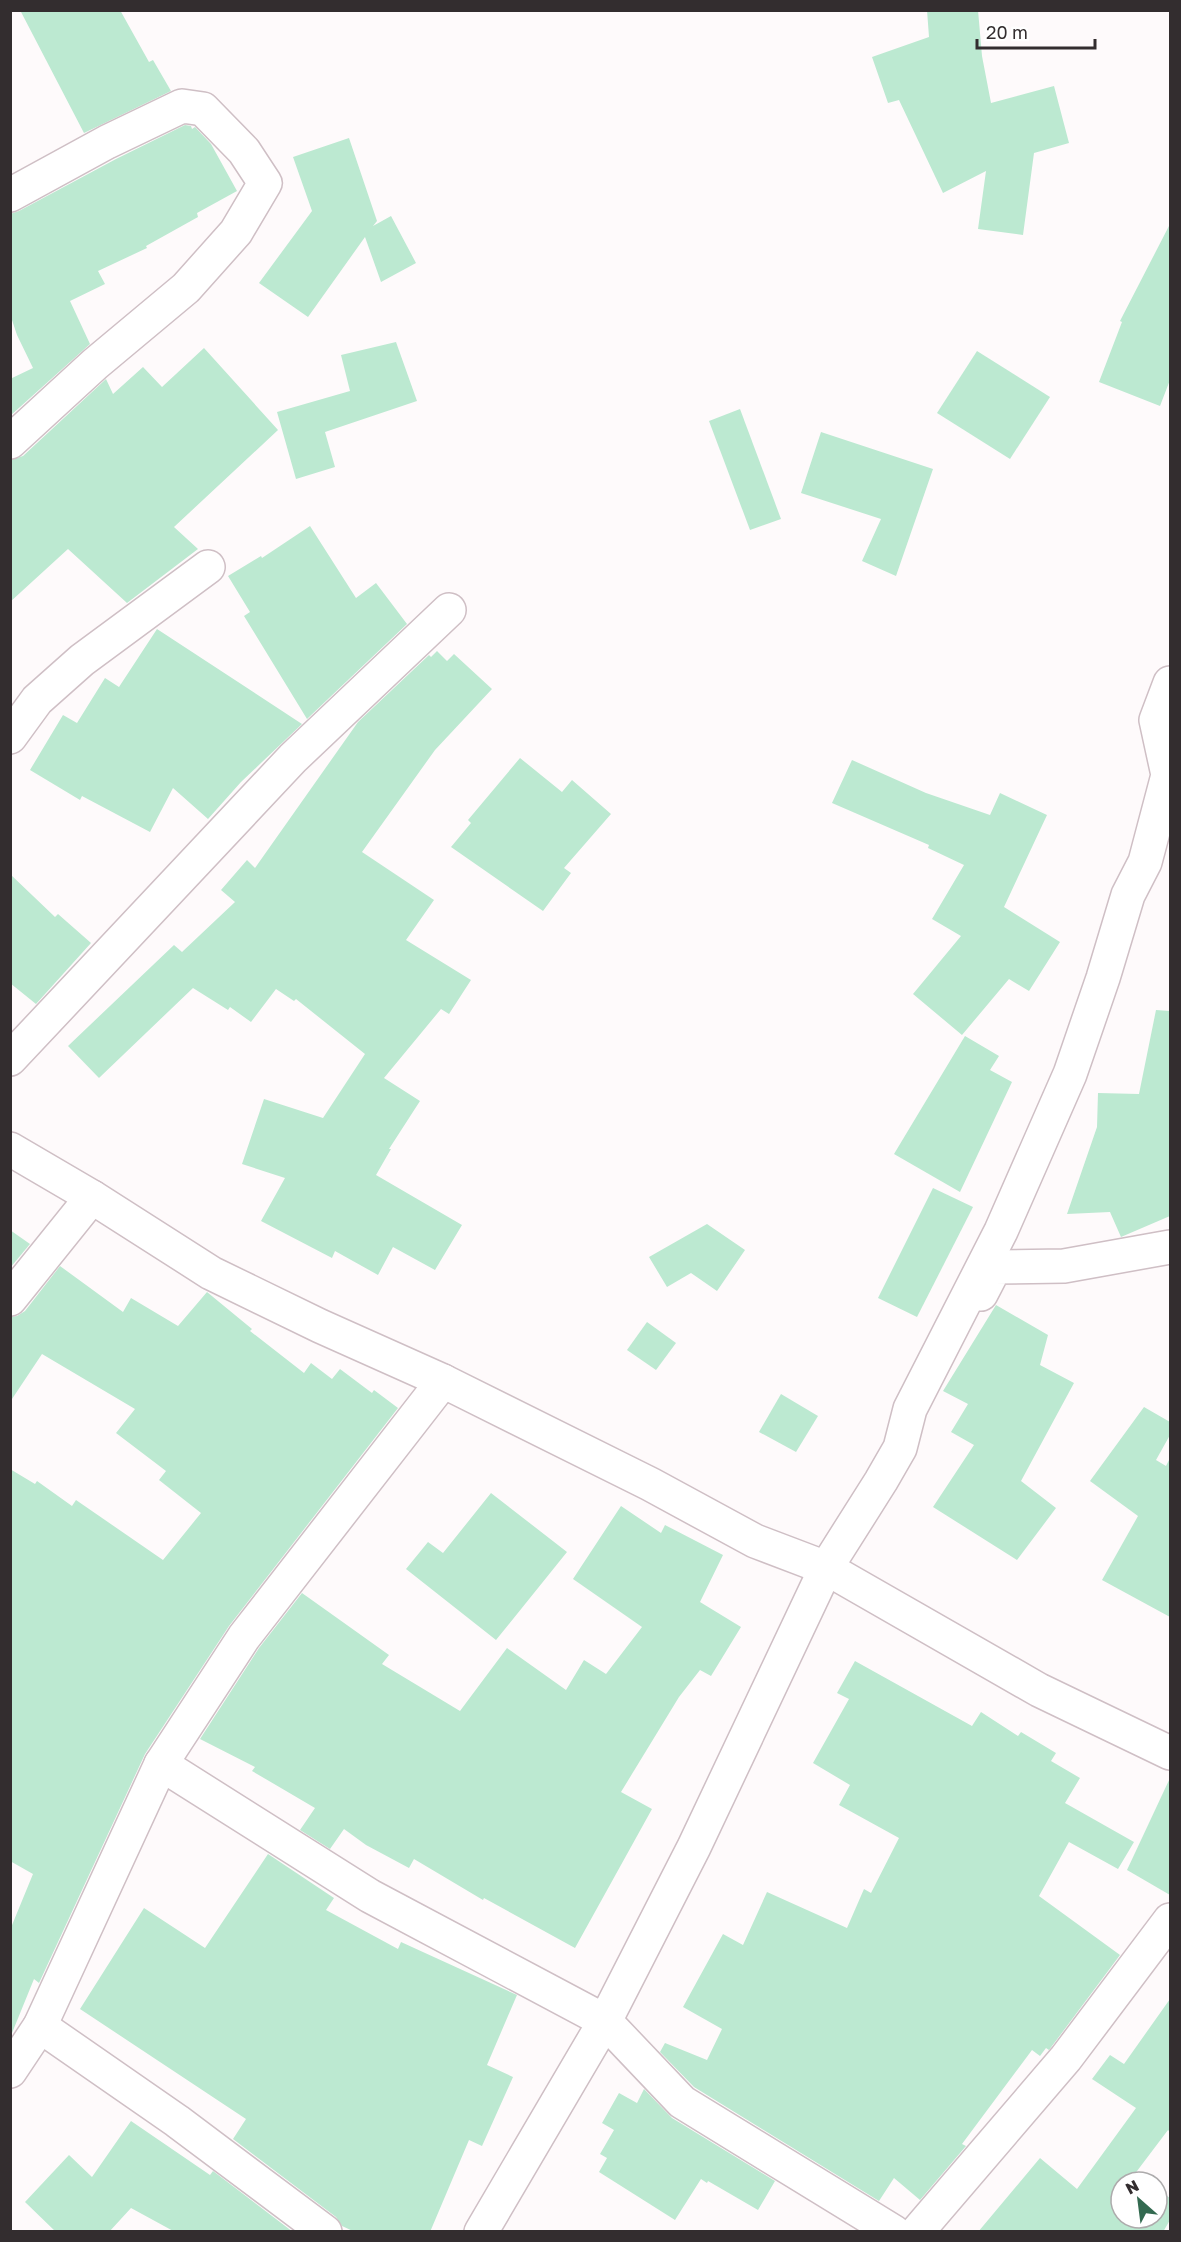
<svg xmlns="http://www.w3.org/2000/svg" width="1181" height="2242" font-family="'Golos Text',sans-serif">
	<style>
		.building { fill: #bce9d1 }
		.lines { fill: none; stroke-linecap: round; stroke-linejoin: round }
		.street-casing { stroke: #cfbfc5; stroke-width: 36 }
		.street { stroke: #fff; stroke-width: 33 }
	</style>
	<rect width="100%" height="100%" fill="#fefafb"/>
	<g class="building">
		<polygon points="20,10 120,10 149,62 153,60 171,91 84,133"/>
		<polygon points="927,10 978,10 982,56 991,103 1054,86 1069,143 1034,153 1023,235 978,229 986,171 943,193 899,100 888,103 872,57 929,37"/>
		<polygon points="185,125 191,126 192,129 195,127 211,144 237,191 197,213 198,217 146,246 147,248 98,271 105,284 70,301 90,344 10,416 10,379 33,368 17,335 10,314 10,214 19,211 116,159"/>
		<polygon points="349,138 377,221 373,226 391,216 416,263 381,282 365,237 308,317 259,283 312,211 293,157"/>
		<polygon points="1170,224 1170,380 1160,406 1099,382 1122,322 1120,321"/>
		<polygon points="396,342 417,401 325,432 335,467 296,479 277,412 350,391 341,355"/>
		<polygon points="204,348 278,430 174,527 198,549 127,603 68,549 10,602 10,460 23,456 106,379 113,394 143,367 162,387"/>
		<polygon points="977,351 1050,397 1010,459 937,413"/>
		<polygon points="740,409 781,519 750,530 709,421"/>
		<polygon points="821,432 933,469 896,576 862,561 881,519 801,493"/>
		<polygon points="310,526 356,598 376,583 407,624 307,719 244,616 250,612 228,576 261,556 262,558"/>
		<polygon points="157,629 302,724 241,782 208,819 173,788 150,832 82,796 80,800 30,770 63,715 77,723 105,678 119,687"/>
		<polygon points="437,651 447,661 454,654 492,689 435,750 362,852 434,900 406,940 471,980 449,1014 441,1009 384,1078 420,1101 389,1149 391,1149 376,1175 462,1225 435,1270 393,1247 378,1275 335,1251 332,1258 261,1221 285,1178 242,1164 264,1099 323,1118 365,1054 296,999 294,1001 276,989 251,1022 230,1007 228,1010 193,988 99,1078 68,1046 174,945 182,952 235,902 221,890 247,860 255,868 358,722 429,655 431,657"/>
		<polygon points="520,758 562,792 572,780 611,814 564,868 571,873 543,911 451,847 471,823 468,820"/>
		<polygon points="852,760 926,793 990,815 1000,793 1047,815 1004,907 1060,942 1029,991 1009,979 962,1035 913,994 961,936 932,919 964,865 928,848 929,845 832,803"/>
		<polygon points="10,874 55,917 58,914 91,943 36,1004 10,983"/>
		<polygon points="1156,1010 1170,1011 1170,1216 1121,1237 1110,1212 1067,1214 1097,1127 1098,1093 1139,1094"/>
		<polygon points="965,1036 999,1056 990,1070 1012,1082 960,1192 894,1154"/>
		<polygon points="933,1188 973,1207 917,1317 878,1298"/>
		<polygon points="707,1224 745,1250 717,1291 691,1273 667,1287 649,1257"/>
		<polygon points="10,1230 30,1244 10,1268"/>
		<polygon points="60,1266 123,1312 131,1298 178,1326 207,1292 252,1329 250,1331 304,1373 311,1363 332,1379 340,1369 372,1393 374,1390 398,1408 229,1626 145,1754 39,1983 34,1979 12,2033 10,1930 33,1874 10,1861 10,1469 35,1484 37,1481 72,1506 76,1500 163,1560 201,1513 159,1480 166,1471 116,1433 135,1409 42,1354 10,1402 10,1317 17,1316 25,1311"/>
		<polygon points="996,1305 1048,1335 1040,1365 1074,1383 1021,1481 1056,1508 1017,1560 933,1507 974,1445 951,1432 968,1404 943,1391"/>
		<polygon points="647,1322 676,1343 656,1370 627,1350"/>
		<polygon points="781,1394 818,1416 796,1452 759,1432"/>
		<polygon points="1144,1407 1170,1422 1170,1435 1156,1460 1166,1466 1170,1458 1170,1617 1102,1580 1138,1516 1090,1481"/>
		<polygon points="491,1493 567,1552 496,1640 406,1569 428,1542 443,1553"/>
		<polygon points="621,1506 661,1533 665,1525 723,1555 700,1602 741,1627 711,1676 700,1670 679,1697 621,1792 652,1809 575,1948 484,1898 483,1900 414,1859 409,1868 366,1845 344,1829 330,1849 300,1830 315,1808 252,1771 255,1767 200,1739 259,1648 302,1593 389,1655 382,1664 460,1711 507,1648 566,1690 584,1660 606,1674 642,1627 573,1579"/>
		<polygon points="855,1661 972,1726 981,1712 1018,1736 1021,1732 1056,1753 1051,1761 1080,1778 1065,1803 1134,1842 1118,1869 1069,1842 1039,1896 1120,1955 1049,2050 1046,2048 1040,2056 1032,2050 962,2144 966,2146 920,2200 894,2178 879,2201 694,2087 660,2052 665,2043 707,2060 722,2029 683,2007 723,1934 743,1945 767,1892 847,1928 864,1889 871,1893 899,1838 839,1805 850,1785 813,1763 849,1699 837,1693"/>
		<polygon points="1170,1778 1170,1895 1127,1870"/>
		<polygon points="268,1854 334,1898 326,1910 398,1949 401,1942 517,1995 487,2065 513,2077 482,2146 469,2140 430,2232 355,2232 342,2226 336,2217 233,2139 246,2119 80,2009 144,1908 205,1948"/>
		<polygon points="1170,1999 1170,2132 1168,2130 1134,2175 1146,2182 1121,2182 1121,2218 1157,2218 1157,2189 1170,2198 1170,2220 1163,2232 978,2232 1040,2158 1077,2189 1136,2108 1092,2079 1110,2055 1124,2064"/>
		<polygon points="644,2089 672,2118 775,2181 758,2210 708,2181 707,2183 701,2179 675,2220 599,2172 607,2158 600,2154 614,2130 602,2123 619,2093 637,2103"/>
		<polygon points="131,2121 210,2175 213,2171 293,2232 175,2232 131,2208 109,2232 56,2232 25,2202 69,2155 92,2177"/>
	</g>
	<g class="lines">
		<g class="street-casing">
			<g id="street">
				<polyline points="10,195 107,142 182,106 203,109 244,151 265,183 236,232 186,288 95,364 10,442"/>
				<polyline points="10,737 37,700 82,660 208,567"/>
				<polyline points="10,1059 293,758 449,610"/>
				<polyline points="10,1149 92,1197 211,1273 320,1326 443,1381 650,1484 755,1541 826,1568 1039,1690 1170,1753"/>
				<polyline points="981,1294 995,1267 1064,1266 1170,1247"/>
				<polyline points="10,1299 92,1197"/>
				<polyline points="161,1764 370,1896 605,2021 682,2102 894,2232"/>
				<polyline points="40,2026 177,2121 325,2232"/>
				<polyline points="10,2071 40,2026 161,1764 244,1637 443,1381"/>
				<polyline points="481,2232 605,2021 694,1847 826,1568 881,1481 900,1448 910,1409 1001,1231 1070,1074 1103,978 1128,895 1145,862 1168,775 1156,720 1170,683"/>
				<polyline points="917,2232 1066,2058 1170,1920"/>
			</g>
		</g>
		<use href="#street" class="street"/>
	</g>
	<rect width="1181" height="2242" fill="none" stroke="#332d2f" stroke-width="24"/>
	<g transform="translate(1139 2200) rotate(332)"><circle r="28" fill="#ffffff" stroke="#adabac" stroke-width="1.5"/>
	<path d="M0-4.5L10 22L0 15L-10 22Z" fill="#336a50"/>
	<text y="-9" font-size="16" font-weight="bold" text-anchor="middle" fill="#332d2f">N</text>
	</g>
	<path d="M977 39v9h118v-9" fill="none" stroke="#332d2f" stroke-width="3"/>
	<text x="986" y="39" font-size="18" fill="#332d2f" stroke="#ffffff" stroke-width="4.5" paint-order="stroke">20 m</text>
</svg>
